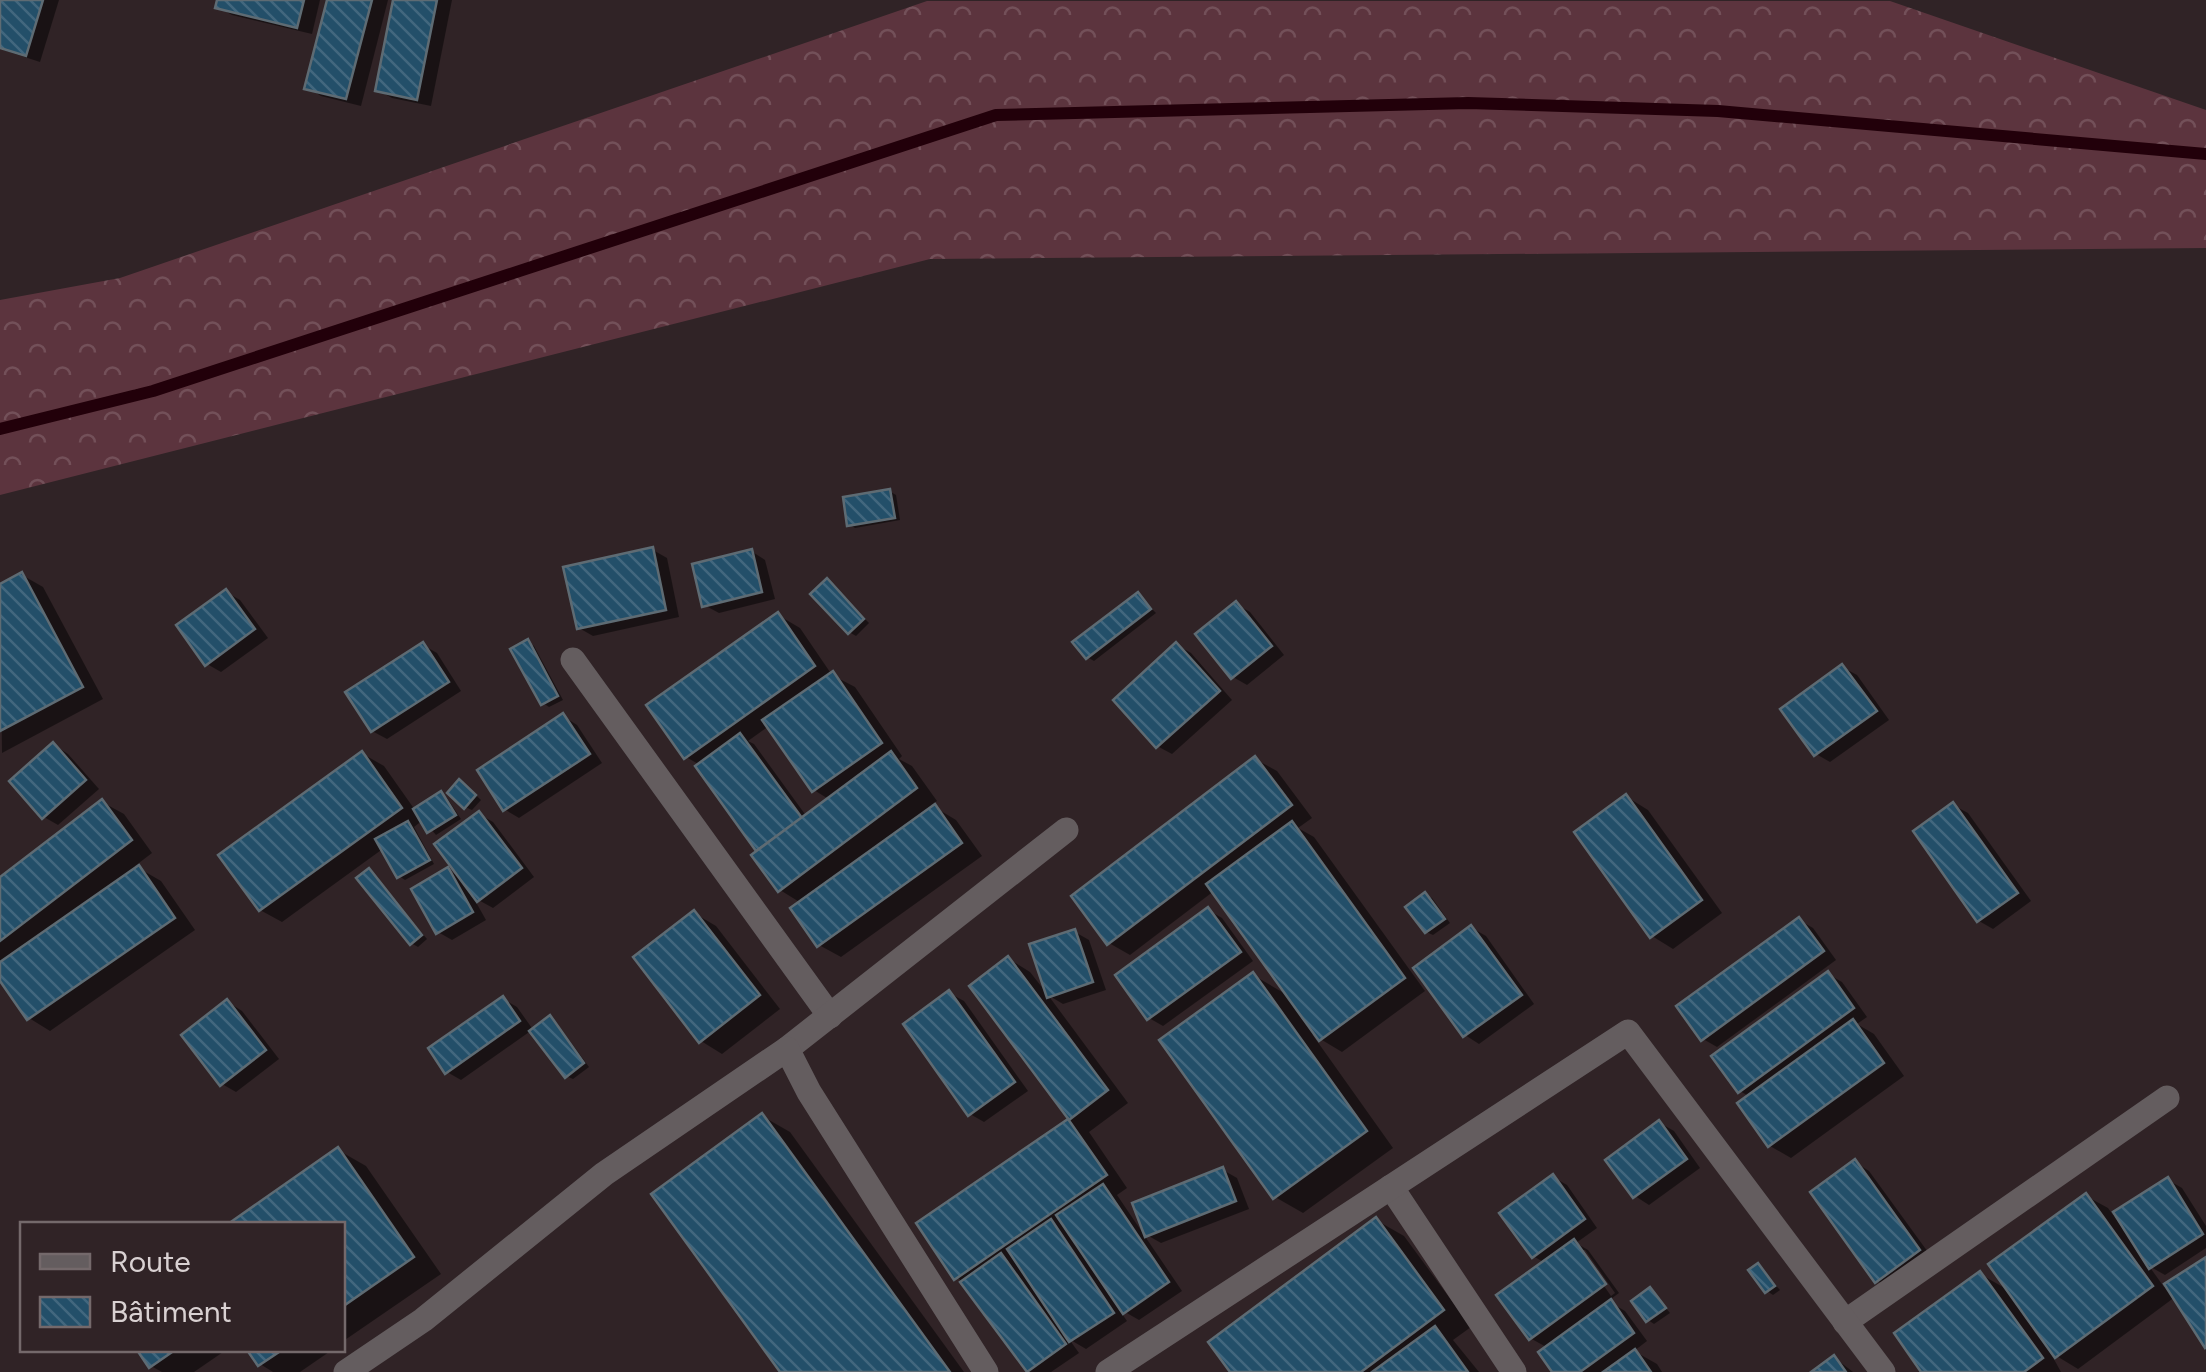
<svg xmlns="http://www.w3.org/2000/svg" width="2206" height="1372" font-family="Figtree,sans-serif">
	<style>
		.forest { fill: url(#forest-crowns) }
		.shadow { fill: #0007; fill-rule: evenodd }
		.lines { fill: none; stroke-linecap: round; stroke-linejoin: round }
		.stream { stroke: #22000a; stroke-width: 12 }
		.building { fill: url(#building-back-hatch); stroke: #5e6b73; stroke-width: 2.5 }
		.street { stroke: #645d5f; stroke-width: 25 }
	</style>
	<defs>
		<pattern id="forest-crowns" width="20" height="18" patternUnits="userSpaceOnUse" patternTransform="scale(2.5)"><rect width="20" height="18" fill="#5c343e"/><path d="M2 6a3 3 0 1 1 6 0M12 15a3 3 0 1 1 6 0" fill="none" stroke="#735059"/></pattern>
		<pattern id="building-back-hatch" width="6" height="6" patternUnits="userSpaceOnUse" patternTransform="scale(2.5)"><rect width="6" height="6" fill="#234f69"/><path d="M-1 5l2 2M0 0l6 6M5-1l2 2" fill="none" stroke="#42677e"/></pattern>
	</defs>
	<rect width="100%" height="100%" fill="#302326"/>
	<polygon class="forest" points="927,1 1890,1 2206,110 2206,248 930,259 0,495 0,300 120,278"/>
	<g class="shadow">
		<polygon points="0,0 59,0 40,62 0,49"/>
		<polygon points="220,0 320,0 312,34 232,15 218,7"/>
		<polygon points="329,0 388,0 361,106 321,96 307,87"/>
		<polygon points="396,0 452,0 431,106 392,98 378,90"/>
		<polygon points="889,491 896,495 900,520 855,528 849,524"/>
		<polygon points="653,550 667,558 679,617 593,636 579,628"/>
		<polygon points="751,551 765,560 775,599 719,613 704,605"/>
		<polygon points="22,575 43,587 103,699 2,753 0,587"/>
		<polygon points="827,581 869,623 856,636 849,632"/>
		<polygon points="226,592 240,600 268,638 221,672 207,664"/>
		<polygon points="1138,595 1156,613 1094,661 1087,657"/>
		<polygon points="1236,604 1250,612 1284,655 1247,685 1233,677"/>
		<path d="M778,615L800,628L832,675L855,687L902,756L899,759L912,766L937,801L931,805L956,820L982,856L841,957L819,945L801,903L780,890L761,851L700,765L686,757ZM769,726L814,790L830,800L807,817L754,744L748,741Z"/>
		<polygon points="528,642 534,646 563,700 549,707 543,703"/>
		<polygon points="423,645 437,653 461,691 387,739 372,731"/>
		<polygon points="1177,645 1191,653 1232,700 1172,754 1157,746"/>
		<polygon points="1842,667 1857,675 1889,720 1830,762 1816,754"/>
		<polygon points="563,716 577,725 602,763 519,818 504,809"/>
		<polygon points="54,745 68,754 99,789 58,825 44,817"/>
		<polygon points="363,754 384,766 415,810 441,794 447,798 461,819 436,835 423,820 414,827 434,864 405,880 399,876 384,848 282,922 260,910"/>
		<polygon points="1255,759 1277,771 1312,818 1298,828 1314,837 1425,991 1342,1052 1312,1034 1393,1148 1303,1213 1275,1197 1253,975 1289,996 1214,891 1130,955 1109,943"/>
		<polygon points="466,786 481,800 472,810 465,807"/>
		<polygon points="1627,797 1648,810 1722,913 1673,949 1652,936"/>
		<polygon points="102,802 124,814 152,853 135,866 161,881 195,930 50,1031 29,1018 0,977 0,880"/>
		<polygon points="1953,805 1968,813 2031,901 1993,929 1979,921 1916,832"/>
		<polygon points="479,814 493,822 534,877 493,908 473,897 486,920 452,940 438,932 448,870 463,879"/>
		<polygon points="369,871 427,939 418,947 411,943"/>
		<polygon points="1426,895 1432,898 1450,923 1433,935 1426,932"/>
		<polygon points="1208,910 1222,918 1253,961 1163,1026 1149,1018"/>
		<polygon points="694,913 716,926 780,1009 722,1054 701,1041"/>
		<polygon points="1799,920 1813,928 1836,960 1717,1047 1703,1039"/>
		<polygon points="1472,928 1486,936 1534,1004 1479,1044 1465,1035"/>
		<polygon points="1075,932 1089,940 1106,990 1063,1004 1048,995 1128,1103 1089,1132 1127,1188 1117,1195 1182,1291 1139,1320 1118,1308 1127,1321 1086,1349 1069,1339 1079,1353 1051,1372 1026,1372 920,1224 1072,1119 972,986 1009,959 1030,972 1048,995"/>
		<polygon points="1828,974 1842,982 1867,1017 1857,1024 1874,1034 1904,1076 1791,1158 1770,1146 1750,1097 1740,1091"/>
		<polygon points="949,993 964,1001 1028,1091 984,1122 970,1114"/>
		<polygon points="503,999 517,1007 534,1031 550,1018 556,1022 589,1067 573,1079 566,1076 532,1030 461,1080 447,1072"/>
		<polygon points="228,1002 242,1011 279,1059 236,1092 222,1084"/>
		<polygon points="762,1116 790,1132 964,1372 783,1372"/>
		<polygon points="1660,1123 1674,1131 1700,1168 1649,1205 1635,1196"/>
		<polygon points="338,1150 366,1166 441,1274 342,1342 342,1224 232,1224"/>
		<polygon points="1855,1162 1869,1171 1933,1259 1891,1289 1877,1281"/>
		<polygon points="1223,1170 1237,1178 1249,1209 1161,1243 1147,1235"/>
		<path d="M1553,1177L1567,1185L1597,1228L1576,1243L1588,1250L1619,1293L1608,1301L1625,1311L1647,1341L1634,1351L1657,1364L1662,1372H1555L1548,1348L1530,1338L1545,1263L1533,1256ZM1579,1250H1585L1615,1293L1611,1296Z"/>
		<polygon points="2168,1180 2182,1188 2206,1226 2206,1248 2165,1275 2149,1266 2164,1287 2206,1260 2206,1345 2175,1297 2078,1369 2050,1352 2061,1372 1924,1372 1980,1274 2010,1291 2086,1196 2108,1208 2113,1215"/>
		<polygon points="1376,1220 1404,1236 1471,1327 1453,1340 1479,1372 1233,1372"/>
		<polygon points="1758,1266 1780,1290 1773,1295 1767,1291"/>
		<polygon points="1651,1290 1670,1313 1654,1324 1648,1320"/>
		<polygon points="140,1350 226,1350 194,1372 162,1372 151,1366"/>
		<polygon points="250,1350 332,1350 300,1372 273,1372 260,1364"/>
		<polygon points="1835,1358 1853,1372 1815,1372"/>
	</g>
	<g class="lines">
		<polyline class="stream" points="0,429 153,391 996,115 1468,103 1718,111 2206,154"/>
	</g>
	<g class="building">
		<polygon points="0,0 43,0 26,56 0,48"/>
		<polygon points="217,0 304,0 297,28 215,8"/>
		<polygon points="327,0 372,0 346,99 304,89"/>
		<polygon points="393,0 437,0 417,100 375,91"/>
		<polygon points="890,489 895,518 847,526 843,497"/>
		<polygon points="653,547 666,610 577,629 563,567"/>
		<polygon points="752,549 762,592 702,607 692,564"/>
		<polygon points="22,572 83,687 0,731 0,584"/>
		<polygon points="827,578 864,619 848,634 810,594"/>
		<polygon points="226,589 255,629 205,666 176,625"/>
		<polygon points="1138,592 1151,609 1086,659 1072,642"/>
		<polygon points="1236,601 1272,646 1231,679 1195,634"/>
		<polygon points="778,612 815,666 684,759 646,705"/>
		<polygon points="528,639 558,696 541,705 510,649"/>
		<polygon points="423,642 449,682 371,732 345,692"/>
		<polygon points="1176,642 1220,691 1156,748 1113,700"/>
		<polygon points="1842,664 1877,711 1814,756 1780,709"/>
		<polygon points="833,671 882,743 812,792 762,720"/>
		<polygon points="563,713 590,754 503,811 477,770"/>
		<polygon points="740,733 802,818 756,851 695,766"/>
		<polygon points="53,742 86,780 42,819 9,781"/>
		<polygon points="362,751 402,808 259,911 218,855"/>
		<polygon points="891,751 917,788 778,892 751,855"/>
		<polygon points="1255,756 1292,805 1107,945 1071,896"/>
		<polygon points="459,779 476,795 464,809 447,793"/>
		<polygon points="441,791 456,815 427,833 413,809"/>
		<polygon points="1626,794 1702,900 1650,938 1574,832"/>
		<polygon points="102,799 132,840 0,941 0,877"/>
		<polygon points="1953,802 2018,893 1977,922 1913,831"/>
		<polygon points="935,804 962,843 817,947 790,908"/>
		<polygon points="479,811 522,868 477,902 434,844"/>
		<polygon points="408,821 430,860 397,878 375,839"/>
		<polygon points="1292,821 1405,978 1319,1041 1206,884"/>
		<polygon points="139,865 175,918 27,1020 0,981 0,962"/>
		<polygon points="448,867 473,912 436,934 411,889"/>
		<polygon points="369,868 422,935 410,945 356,878"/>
		<polygon points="1425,892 1445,919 1425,933 1405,907"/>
		<polygon points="1208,907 1241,952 1147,1020 1115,975"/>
		<polygon points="694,910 760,995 699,1043 633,957"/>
		<polygon points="1799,917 1824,951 1701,1041 1676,1006"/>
		<polygon points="1471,925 1522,995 1463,1037 1413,968"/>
		<polygon points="1075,929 1093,982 1047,998 1029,944"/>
		<polygon points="1008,956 1108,1090 1069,1120 969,986"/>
		<polygon points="1828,971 1854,1008 1738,1093 1711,1056"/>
		<polygon points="1253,972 1367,1131 1273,1199 1159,1040"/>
		<polygon points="949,990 1015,1082 968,1116 903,1024"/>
		<polygon points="503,996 520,1021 445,1074 428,1048"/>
		<polygon points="227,999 266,1050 220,1086 181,1035"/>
		<polygon points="550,1015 584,1063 565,1078 529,1031"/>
		<polygon points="1853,1019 1884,1063 1768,1147 1737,1103"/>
		<polygon points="762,1113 950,1372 780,1372 651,1194"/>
		<polygon points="1068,1119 1107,1175 954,1280 916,1223"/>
		<polygon points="1659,1120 1687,1159 1633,1198 1605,1160"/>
		<polygon points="338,1147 414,1257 342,1307 342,1224 228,1224"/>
		<polygon points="1855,1159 1920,1250 1875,1283 1810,1192"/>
		<polygon points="1223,1167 1236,1201 1145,1237 1132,1203"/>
		<polygon points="1553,1174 1585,1219 1532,1258 1499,1213"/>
		<polygon points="2168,1177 2203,1234 2149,1269 2113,1212"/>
		<polygon points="1103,1184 1169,1282 1123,1314 1056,1215"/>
		<polygon points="2086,1193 2153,1286 2055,1358 1988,1264"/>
		<polygon points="1376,1217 1444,1310 1361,1372 1230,1372 1208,1342"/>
		<polygon points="1051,1219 1114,1313 1069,1342 1007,1249"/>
		<polygon points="1574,1239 1606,1284 1529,1340 1496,1295"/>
		<polygon points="1001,1253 1066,1344 1027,1372 960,1282"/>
		<polygon points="2206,1257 2206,1347 2205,1348 2164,1284"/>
		<polygon points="1758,1263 1775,1286 1765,1293 1748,1270"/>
		<polygon points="1980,1271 2043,1358 2024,1372 1921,1372 1894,1333"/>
		<polygon points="1650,1287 1666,1308 1646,1322 1631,1301"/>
		<polygon points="1611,1299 1634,1333 1580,1372 1552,1372 1538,1352"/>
		<polygon points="1435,1326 1468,1372 1372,1372"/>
		<polygon points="1635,1349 1651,1372 1603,1372"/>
		<polygon points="137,1350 175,1350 149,1368"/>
		<polygon points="247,1350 282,1350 258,1366"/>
		<polygon points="1834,1355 1846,1372 1811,1372"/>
	</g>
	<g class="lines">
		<g class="street">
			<polyline points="573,660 830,1016"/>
			<polyline points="787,1049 1066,830"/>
			<polyline points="1391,1187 1514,1372"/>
			<polyline points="1845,1322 2167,1098"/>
			<polyline points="346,1372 423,1320 604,1174 787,1049 809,1092 986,1372"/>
			<polyline points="1108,1372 1628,1032 1883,1372"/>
		</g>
	</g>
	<rect x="20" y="1222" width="325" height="130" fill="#302326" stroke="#74696b" stroke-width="2.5"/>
	<rect x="40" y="1254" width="50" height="15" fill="#645d5f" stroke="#74696b" stroke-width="2.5"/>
	<text x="110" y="1272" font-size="30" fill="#d9d1d2">Route</text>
	<rect x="40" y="1297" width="50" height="30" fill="url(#building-back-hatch)" stroke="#74696b" stroke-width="2.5"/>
	<text x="110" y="1322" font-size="30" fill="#d9d1d2">Bâtiment</text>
</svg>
